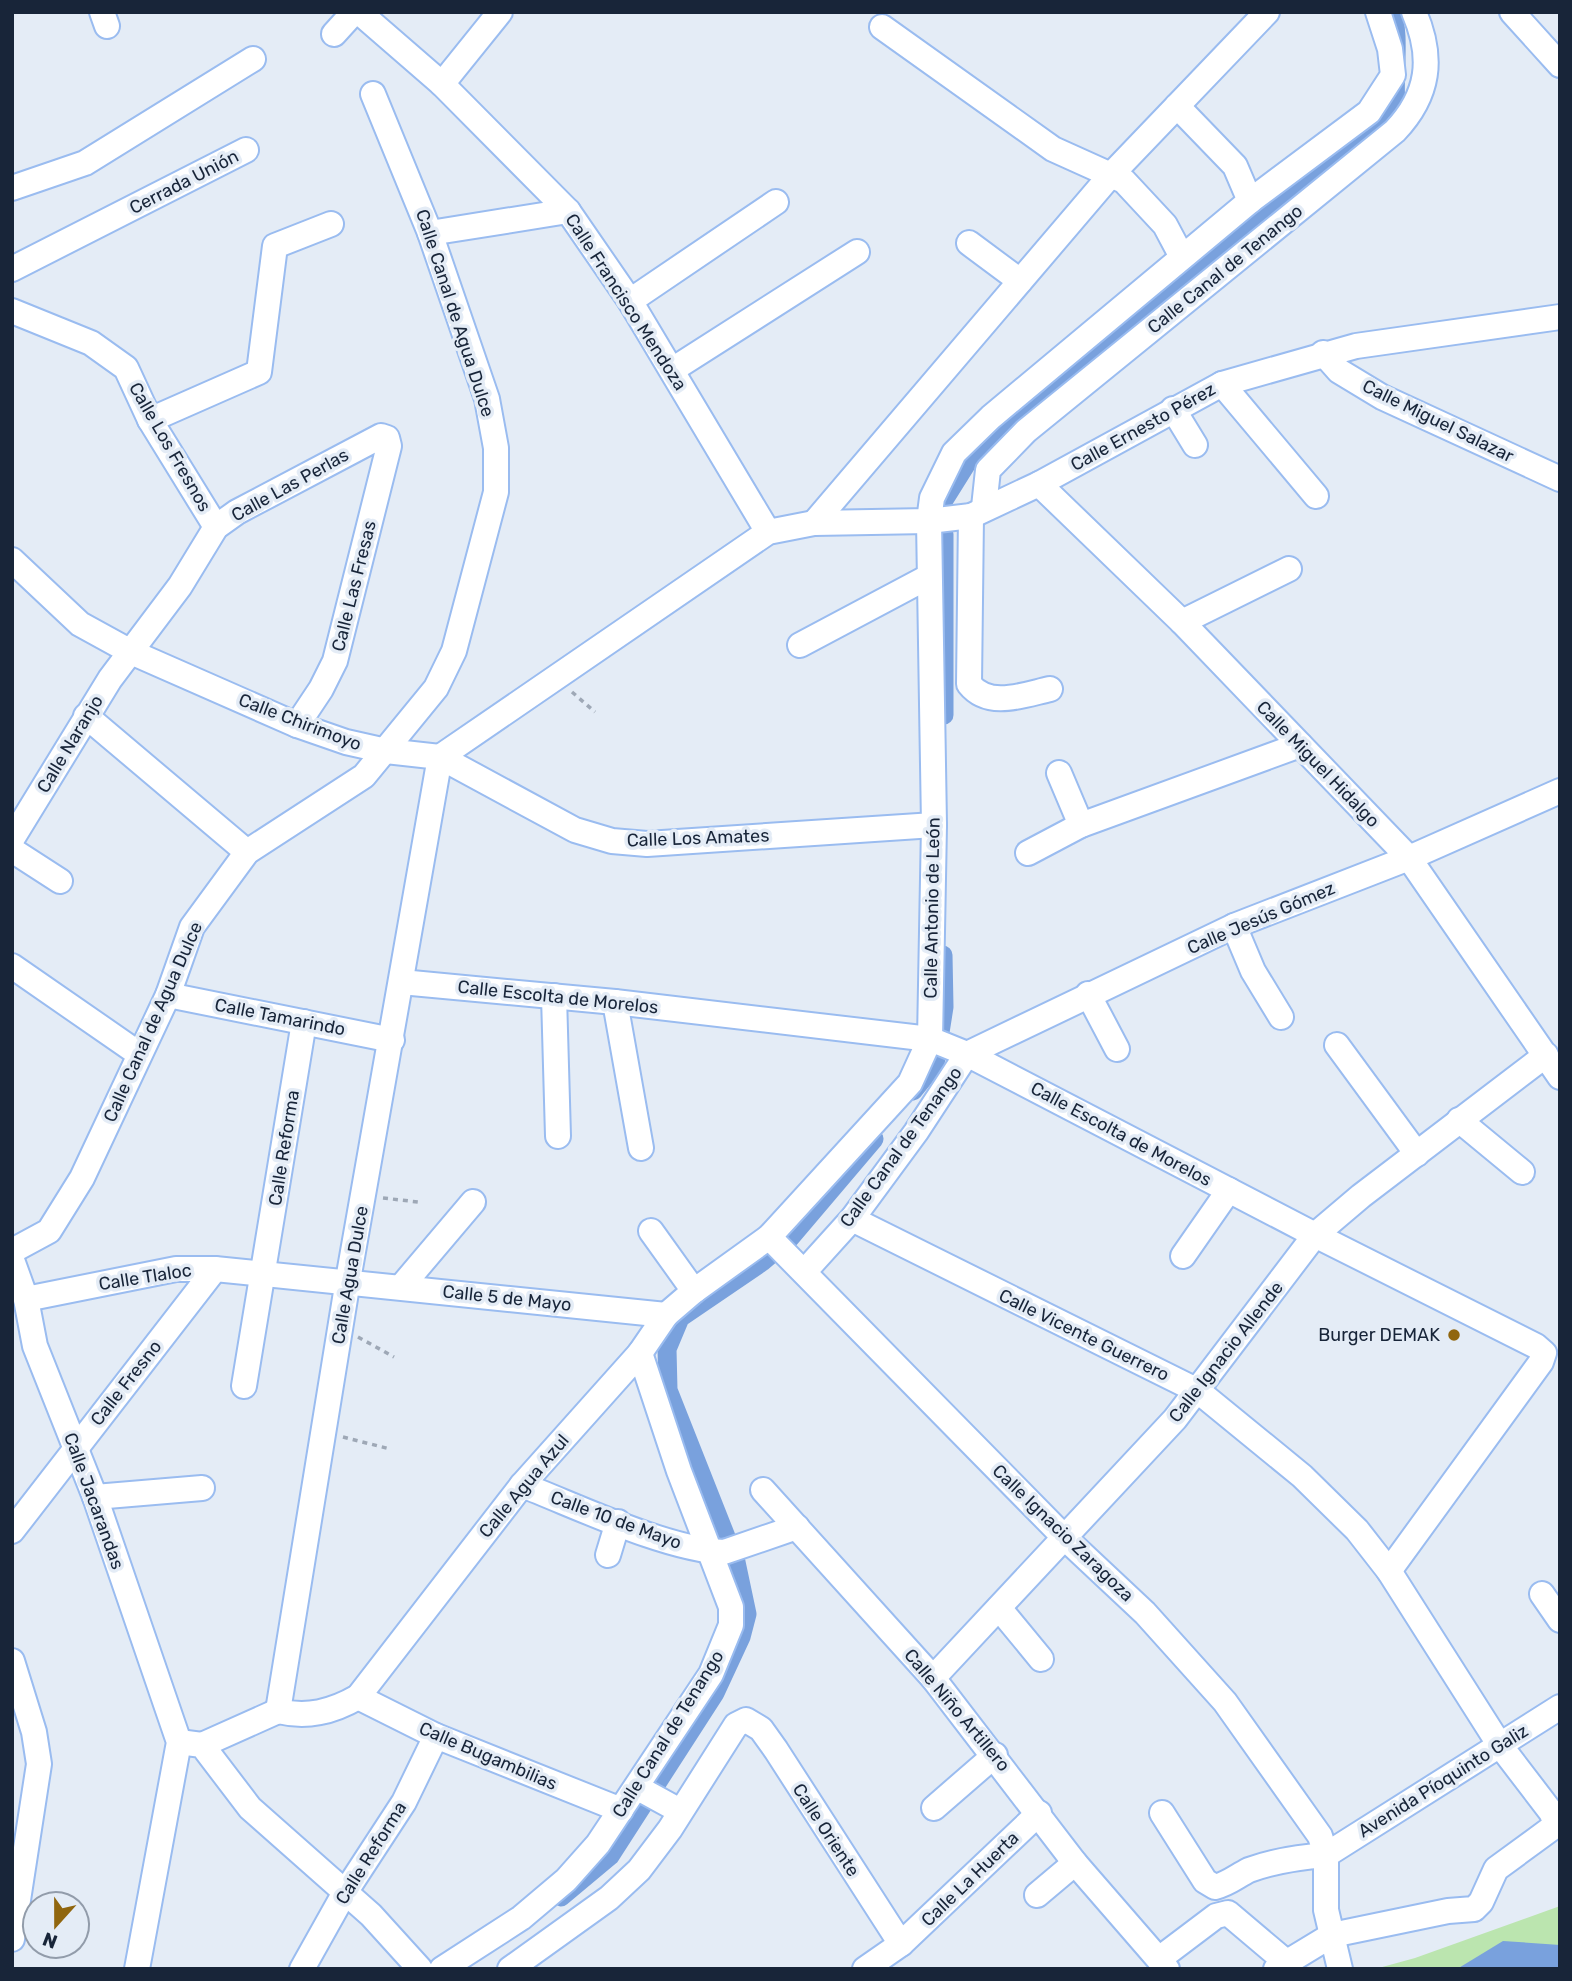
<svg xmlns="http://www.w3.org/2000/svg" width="1572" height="1981" font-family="Rubik,sans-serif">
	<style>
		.green { fill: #bbe5af }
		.water { fill: #79a1dd }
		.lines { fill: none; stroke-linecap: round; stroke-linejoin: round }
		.canal { stroke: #79a1dd; stroke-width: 19 }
		.minor-casing { stroke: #9abcf0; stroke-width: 28 }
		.path { stroke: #9ea8b6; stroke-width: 3.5; stroke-dasharray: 5 5; stroke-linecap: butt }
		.minor { stroke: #fff; stroke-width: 24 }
		.poi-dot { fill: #90660e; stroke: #e4ecf6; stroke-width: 2.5 }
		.labels { text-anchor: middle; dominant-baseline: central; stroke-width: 7; stroke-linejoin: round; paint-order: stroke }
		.street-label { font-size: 18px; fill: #182539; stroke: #e4ecf6 }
		.poi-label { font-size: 18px; fill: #182539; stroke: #e4ecf6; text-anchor: end }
	</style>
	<rect width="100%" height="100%" fill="#e4ecf6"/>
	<polygon class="green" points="1560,1906 1560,1969 1375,1969 1415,1958"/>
	<polygon class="water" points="1503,1941 1560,1945 1560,1969 1457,1969"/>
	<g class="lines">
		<g class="canal">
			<path d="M944,500L969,460L1396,102C1393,79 1401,30 1391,12"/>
			<polyline points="944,534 944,715"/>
			<polyline points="913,1091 935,1064 944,1007 943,955"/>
			<polyline points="561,1897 610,1856 715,1693 741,1637 747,1614 736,1562 668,1390 667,1349 680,1318 762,1262 790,1238 874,1139"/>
		</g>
		<g class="minor-casing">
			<g id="minor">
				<polyline points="102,12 107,26"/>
				<polyline points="359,12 442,84 568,211 630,301 768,532"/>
				<polyline points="1512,12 1560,65"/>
				<polyline points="882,27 1053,149 1124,181 1165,225 1182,257"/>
				<polyline points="334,34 354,12"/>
				<polyline points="442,84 500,12"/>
				<polyline points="1177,106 1235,166 1250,201"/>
				<polyline points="12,188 85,163 253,59"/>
				<polyline points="430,233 568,211"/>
				<polyline points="969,243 1020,281"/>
				<polyline points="12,269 246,150"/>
				<polyline points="630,301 776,202"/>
				<polyline points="12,311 91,343 126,368 150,420 216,527"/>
				<polyline points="1323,353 1339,371 1382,397 1560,479"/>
				<polyline points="672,370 857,252"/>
				<polyline points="1222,384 1316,496"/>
				<polyline points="1173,409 1195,445"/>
				<polyline points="150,420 259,372 275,246 331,224"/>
				<polyline points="1039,484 1182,622 1409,858 1560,1077"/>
				<path d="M984,507L988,470L1026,431L1395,131C1429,95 1434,58 1414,12"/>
				<path d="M971,516L969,684C989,709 1023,695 1050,689"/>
				<polyline points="814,523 1109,177 1267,12"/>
				<polyline points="12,560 80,624 131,652 297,725 346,742 386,751 440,757 575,830 612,841 647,844 934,825"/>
				<polyline points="1182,622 1289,569"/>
				<polyline points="800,645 928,577"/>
				<polyline points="86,716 247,852"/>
				<polyline points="440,757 768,532 814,523 929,521 971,516 1039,484 1222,384 1356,346 1560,317"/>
				<polyline points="1059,773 1081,825"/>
				<polyline points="12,839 110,679 180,586 216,527 237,512 381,436 387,438 389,446 335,661 321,689 297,725"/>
				<polyline points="12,850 60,881"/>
				<polyline points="1028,853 1081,825 1300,745"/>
				<polyline points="1234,926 1253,971 1281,1017"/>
				<polyline points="12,966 139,1054"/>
				<polyline points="401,982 615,1002 930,1039 967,1054 1315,1235 1536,1346 1544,1353 1541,1362 1389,1571"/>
				<polyline points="1088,994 1117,1049"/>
				<polyline points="168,995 392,1040"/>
				<polyline points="554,996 558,1136"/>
				<polyline points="615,1002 641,1148"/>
				<polyline points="1337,1045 1417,1154"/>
				<polyline points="1459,1120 1522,1172"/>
				<polyline points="852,1219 1198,1391 1302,1476 1357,1530 1389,1571 1499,1744 1551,1812 1555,1821 1552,1828 1496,1869 1481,1902 1474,1909 1448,1911 1332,1935 1276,1969"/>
				<polyline points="651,1231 694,1291"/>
				<polyline points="769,1237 1065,1538 1145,1613 1225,1702 1320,1836 1326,1855 1326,1910 1340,1969"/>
				<polyline points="12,1251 49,1231 82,1178 168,995 192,927 247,852 364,776 436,688 454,651 496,492 496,448 487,399 430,233 373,94"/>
				<polyline points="1183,1256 1229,1190"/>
				<polyline points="12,1260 26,1299 35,1346 95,1497 179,1742 137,1969"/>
				<polyline points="805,1271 852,1219 916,1132 967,1054 1234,926 1409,858 1560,791"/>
				<polyline points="401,1287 473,1202"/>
				<polyline points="26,1299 176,1269 215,1269 666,1315"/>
				<polyline points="244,1386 304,1022"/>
				<path d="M522,1485C579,1507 665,1549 724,1552L797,1527"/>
				<polyline points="763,1490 933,1678 1075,1863 1167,1969"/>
				<polyline points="95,1497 202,1488"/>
				<polyline points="12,1531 215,1269"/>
				<polyline points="608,1555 618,1522"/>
				<polyline points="1542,1594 1560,1620"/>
				<polyline points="999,1608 1041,1659"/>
				<polyline points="12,1661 34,1732 39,1764 12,1939"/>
				<polyline points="933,1678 1175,1419 1315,1235 1361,1196 1546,1055"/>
				<polyline points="358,1697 436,1736 621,1810"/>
				<path d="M278,1711C307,1718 332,1712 358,1697L522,1485L640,1353L666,1315L694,1291L769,1237L910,1083L930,1039L934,825L929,521L932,498L954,453L991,417L1250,201L1369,112L1393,75L1390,49L1378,12"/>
				<polyline points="278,1711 348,1280 440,757"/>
				<polyline points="179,1742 202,1745 250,1808 371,1915 420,1969"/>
				<polyline points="202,1745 278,1711"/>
				<polyline points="638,1788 680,1811"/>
				<polyline points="934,1808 995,1755"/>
				<path d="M1162,1813L1205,1881L1215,1887C1228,1884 1237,1876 1249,1870C1274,1861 1300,1857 1326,1855L1560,1707"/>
				<polyline points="1037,1895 1075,1863"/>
				<polyline points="1159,1959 1216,1916 1228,1913 1286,1962"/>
				<polyline points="302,1969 344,1894 404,1802 436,1736"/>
				<polyline points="442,1969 521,1918 566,1880 598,1844 711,1674 731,1625 731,1607 679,1471 640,1353"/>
				<polyline points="510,1969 609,1898 639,1870 670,1829 736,1725 746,1720 761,1729 776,1750 901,1944"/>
				<polyline points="865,1969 901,1944 1039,1813"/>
			</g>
		</g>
		<g class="path">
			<polyline points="572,692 595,712"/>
			<polyline points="383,1198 418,1202"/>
			<polyline points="358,1337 394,1357"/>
			<polyline points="343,1437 390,1449"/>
		</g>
		<use href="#minor" class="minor"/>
	</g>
	<circle class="poi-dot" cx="1454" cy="1335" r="7"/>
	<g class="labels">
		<g class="street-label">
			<text transform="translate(184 182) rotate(-27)">Cerrada Unión</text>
			<text transform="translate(1225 269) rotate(-39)">Calle Canal de Tenango</text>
			<text transform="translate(626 302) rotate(57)">Calle Francisco Mendoza</text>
			<text transform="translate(455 313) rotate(72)">Calle Canal de Agua Dulce</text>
			<text transform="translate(1438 421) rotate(26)">Calle Miguel Salazar</text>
			<text transform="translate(1143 427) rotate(-29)">Calle Ernesto Pérez</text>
			<text transform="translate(170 447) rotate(60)">Calle Los Fresnos</text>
			<text transform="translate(290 485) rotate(-29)">Calle Las Perlas</text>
			<text transform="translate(354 586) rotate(-76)">Calle Las Fresas</text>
			<text transform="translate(300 722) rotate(21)">Calle Chirimoyo</text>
			<text transform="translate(70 744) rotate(-59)">Calle Naranjo</text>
			<text transform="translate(1318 764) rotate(46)">Calle Miguel Hidalgo</text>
			<text transform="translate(698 838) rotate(-2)">Calle Los Amates</text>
			<text transform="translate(932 908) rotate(-89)">Calle Antonio de León</text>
			<text transform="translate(1261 918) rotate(-23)">Calle Jesús Gómez</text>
			<text transform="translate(558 997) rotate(6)">Calle Escolta de Morelos</text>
			<text transform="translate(280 1017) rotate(11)">Calle Tamarindo</text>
			<text transform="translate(153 1022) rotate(-66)">Calle Canal de Agua Dulce</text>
			<text transform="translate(1121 1134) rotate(28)">Calle Escolta de Morelos</text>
			<text transform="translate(901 1147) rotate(-54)">Calle Canal de Tenango</text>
			<text transform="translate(284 1148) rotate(-81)">Calle Reforma</text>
			<text transform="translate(350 1275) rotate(-80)">Calle Agua Dulce</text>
			<text transform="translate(145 1277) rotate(-9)">Calle Tlaloc</text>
			<text transform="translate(507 1298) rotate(6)">Calle 5 de Mayo</text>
			<text transform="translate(1084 1335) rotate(26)">Calle Vicente Guerrero</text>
			<text transform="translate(1226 1352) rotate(-52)">Calle Ignacio Allende</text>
			<text transform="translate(126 1383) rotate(-52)">Calle Fresno</text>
			<text transform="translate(524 1486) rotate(-50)">Calle Agua Azul</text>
			<text transform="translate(94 1501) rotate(70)">Calle Jacarandas</text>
			<text transform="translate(616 1520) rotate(20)">Calle 10 de Mayo</text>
			<text transform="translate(1063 1533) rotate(44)">Calle Ignacio Zaragoza</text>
			<text transform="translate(957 1710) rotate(50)">Calle Niño Artillero</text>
			<text transform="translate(668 1734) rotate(-58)">Calle Canal de Tenango</text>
			<text transform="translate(488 1756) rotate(23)">Calle Bugambilias</text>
			<text transform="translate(1443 1781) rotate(-32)">Avenida Píoquinto Galiz</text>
			<text transform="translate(826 1830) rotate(57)">Calle Oriente</text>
			<text transform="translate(371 1853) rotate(-58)">Calle Reforma</text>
			<text transform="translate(970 1879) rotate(-44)">Calle La Huerta</text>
		</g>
		<g class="poi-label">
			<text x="1440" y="1335">Burger DEMAK</text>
		</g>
	</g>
	<rect width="1572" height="1981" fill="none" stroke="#182539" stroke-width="28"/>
	<g transform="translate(56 1925) rotate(201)"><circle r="33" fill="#e4ecf6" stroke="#929caa" stroke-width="2"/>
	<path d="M0-5L12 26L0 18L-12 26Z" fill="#90660e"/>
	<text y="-10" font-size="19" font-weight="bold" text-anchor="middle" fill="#182539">N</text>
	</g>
</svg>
